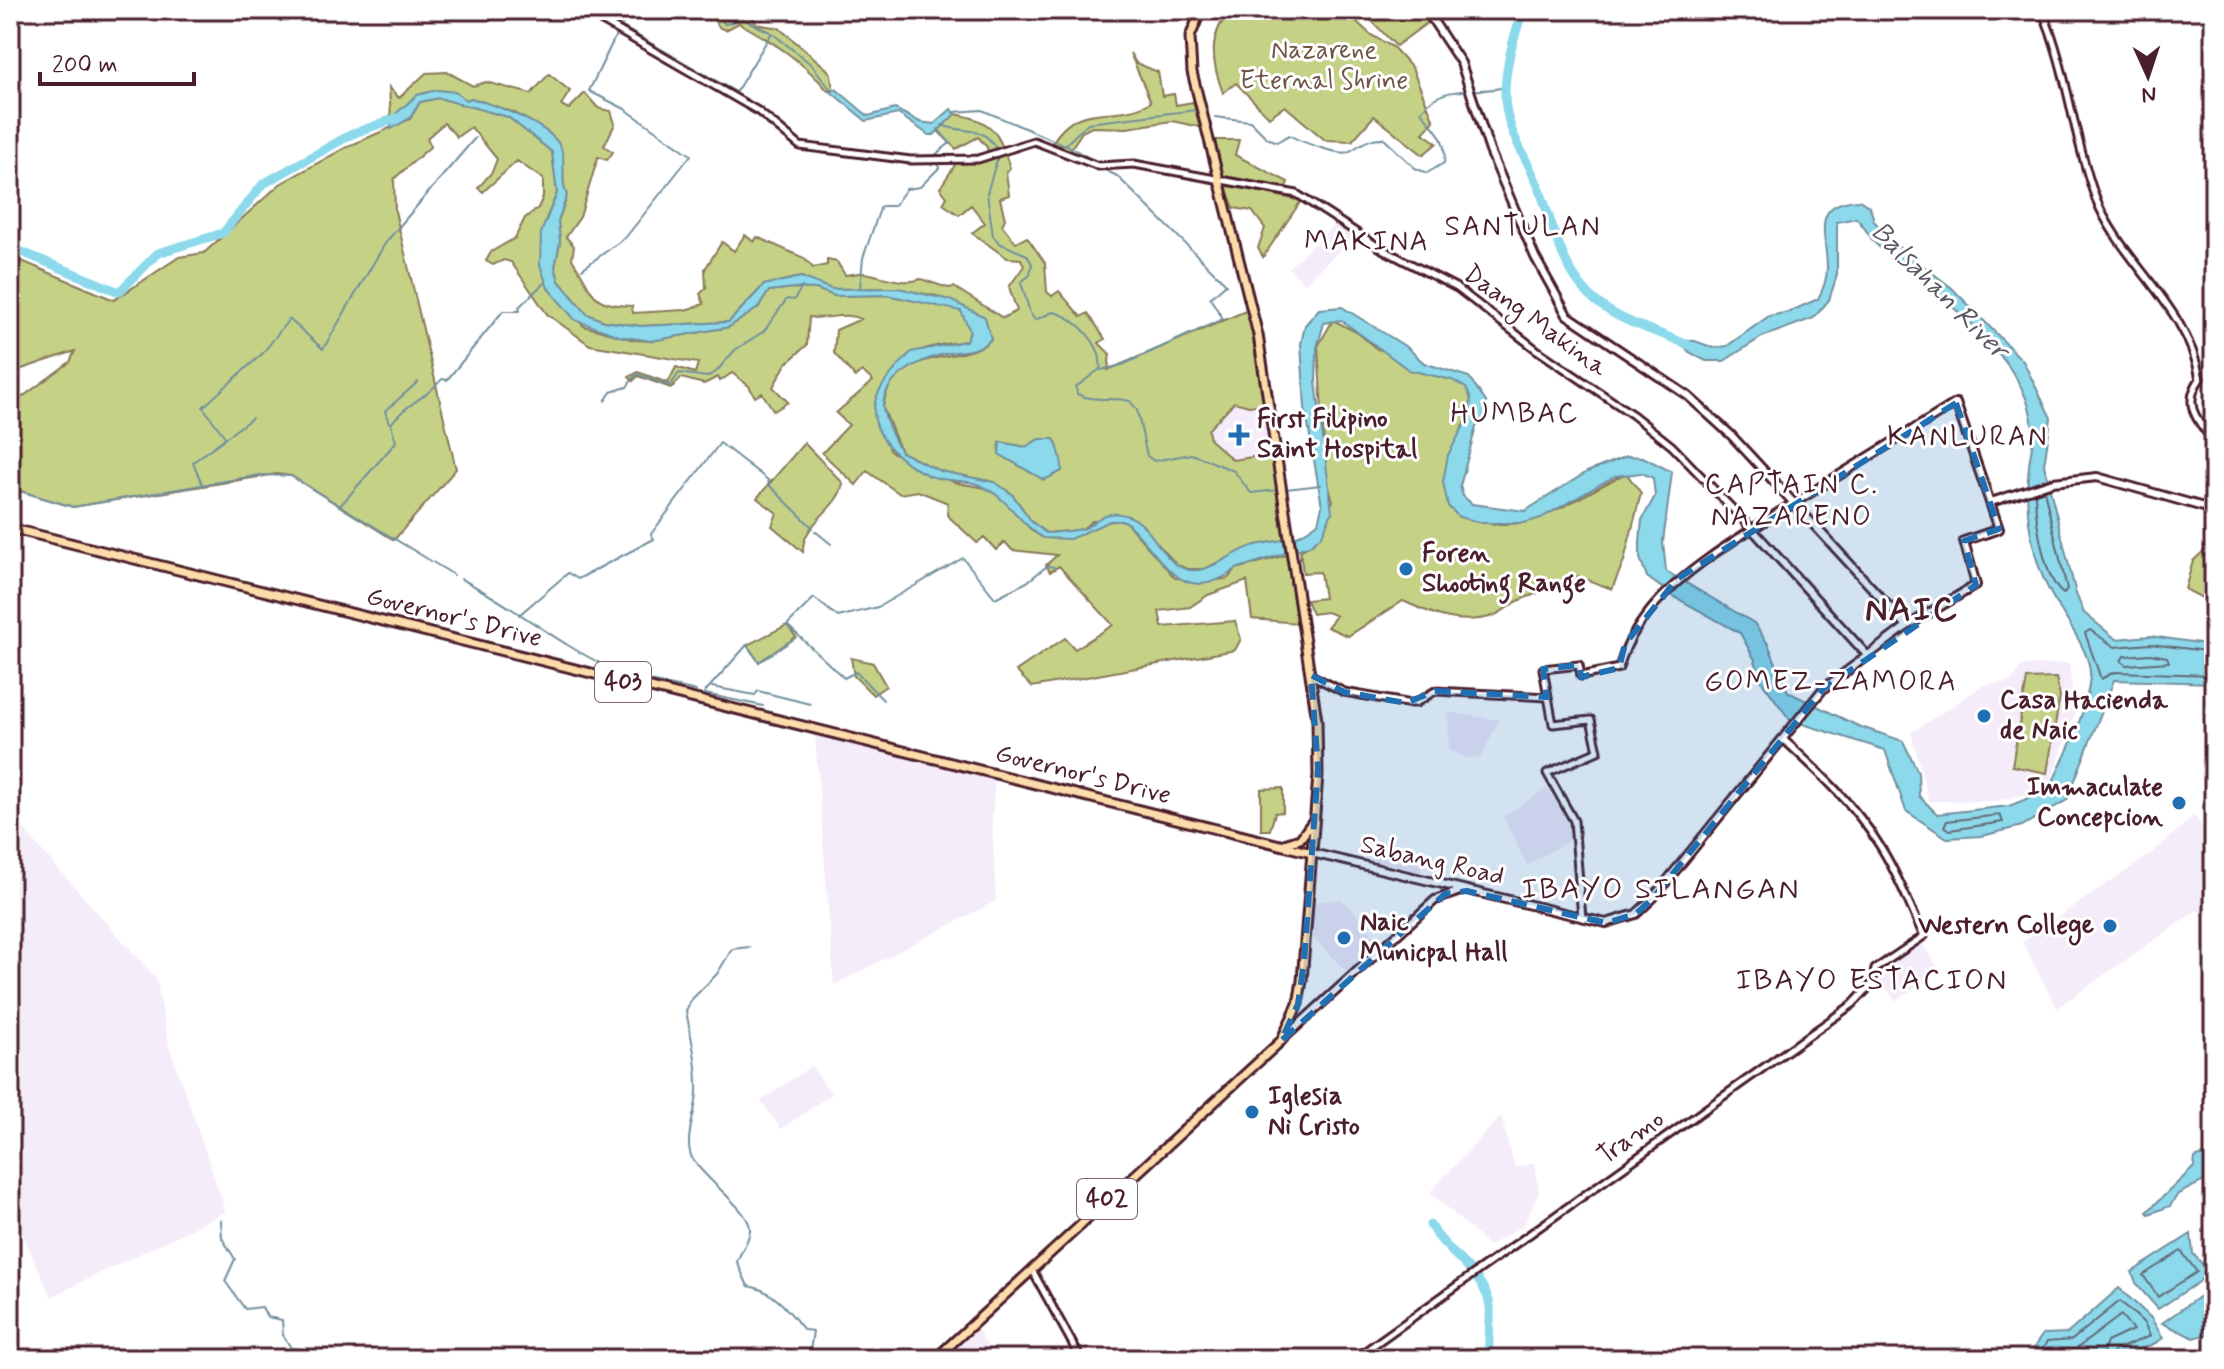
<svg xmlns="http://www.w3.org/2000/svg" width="2224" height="1369" font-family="Mynerve,sans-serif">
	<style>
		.built { fill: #f5ecf9 }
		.green { fill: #c5d286; stroke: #887858; stroke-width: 2; fill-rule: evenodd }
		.water { fill: #8cd9eb; stroke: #728f9e; stroke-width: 2 }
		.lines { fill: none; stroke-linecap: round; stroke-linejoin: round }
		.shore { stroke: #646978; stroke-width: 2 }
		.stream { stroke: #728f9e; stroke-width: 2 }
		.river { stroke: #8cd9eb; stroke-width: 9 }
		.tertiary-casing { stroke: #4a1f2b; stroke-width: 11 }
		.secondary-casing { stroke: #4a1f2b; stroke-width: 12 }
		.primary-casing { stroke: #4a1f2b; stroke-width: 13 }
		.tertiary { stroke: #fff; stroke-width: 5 }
		.secondary { stroke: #fff; stroke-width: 6 }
		.primary { stroke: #fddcac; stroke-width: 7 }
		.marked { fill: #1f6fb2; fill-opacity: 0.2; stroke: #1f6fb2; stroke-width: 6; stroke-dasharray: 16 10; stroke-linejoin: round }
		.poi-dot { fill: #1f6fb2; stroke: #fff; stroke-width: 3 }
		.labels { text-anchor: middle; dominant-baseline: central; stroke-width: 6; stroke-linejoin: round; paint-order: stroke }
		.shield { fill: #fff; stroke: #80626b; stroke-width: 2 }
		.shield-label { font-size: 24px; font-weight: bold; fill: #4a1f2b }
		.park-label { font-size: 26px; fill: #6f5546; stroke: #fff }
		.street-label { font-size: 26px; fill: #4a1f2b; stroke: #fff }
		.poi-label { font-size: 26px; font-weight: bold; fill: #4a1f2b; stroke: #fff; text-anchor: start }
		.neighbourhood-label { font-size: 28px; letter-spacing: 2px; fill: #4a1f2b; stroke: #fff }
		.water-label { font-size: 28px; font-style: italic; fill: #5e5765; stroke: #fff }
		.quarter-label { font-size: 30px; letter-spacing: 2px; fill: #4a1f2b; stroke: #fff }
		.district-label { font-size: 34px; font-weight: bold; letter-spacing: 2px; fill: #4a1f2b; stroke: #fff }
	</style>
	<rect width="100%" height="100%" fill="#fff"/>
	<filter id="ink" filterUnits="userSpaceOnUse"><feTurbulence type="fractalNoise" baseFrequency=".0125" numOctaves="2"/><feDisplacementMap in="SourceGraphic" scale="16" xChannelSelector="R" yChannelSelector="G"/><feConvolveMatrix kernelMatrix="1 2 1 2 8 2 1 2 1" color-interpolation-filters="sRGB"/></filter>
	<g filter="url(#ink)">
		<g class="built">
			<polygon points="1336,223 1354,237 1305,283 1288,268"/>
			<polygon points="1234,401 1249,406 1264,404 1272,454 1233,460 1210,439 1208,430 1213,428"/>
			<polygon points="2069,663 2075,714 2048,789 1996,801 1929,801 1911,733 1984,685 2011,681 2022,666"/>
			<polygon points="1448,712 1499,720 1481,757 1466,758 1449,750"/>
			<polygon points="815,735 995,780 992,817 996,901 834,985"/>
			<polygon points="1547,788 1567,820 1571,839 1527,865 1503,817"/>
			<polygon points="10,809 35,843 156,978 169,1045 226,1212 51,1297 16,1219 10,1221"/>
			<polygon points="2194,815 2214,843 2214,909 2202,916 2197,910 2057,1008 2022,942 2155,851"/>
			<polygon points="1375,841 1425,853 1420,872 1371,860"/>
			<polygon points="1341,899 1366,924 1378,945 1348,973 1312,937 1314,902"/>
			<polygon points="1920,941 1940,971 1895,1001 1875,972"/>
			<polygon points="811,1066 832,1094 781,1129 761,1101"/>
			<polygon points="1501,1116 1515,1168 1534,1163 1539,1192 1524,1225 1489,1246 1430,1192"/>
			<polygon points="977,1328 994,1359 943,1359"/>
		</g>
		<g class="green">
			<path d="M706,10H719L728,19L742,12L754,18L756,24L779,28L826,68L831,74L833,89L828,91C802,60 773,42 739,23L726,30L720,28Z"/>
			<path d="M1230,10H1344L1371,35L1393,47L1412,68L1434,121L1423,133L1437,143L1423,155L1374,116L1352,141L1325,140L1285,106L1269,117L1236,83L1223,93C1211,61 1208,37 1230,10Z"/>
			<polygon points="1361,10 1423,10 1431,20 1396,46"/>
			<path d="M1130,53L1136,63L1158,72L1162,96L1174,94L1176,105L1193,102L1200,127L1172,121L1127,128L1092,127L1082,132L1070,150L1052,143C1080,97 1114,124 1151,102Z"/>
			<path d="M447,72L473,86L486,82L531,94L549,74L570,91L561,105L569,109L585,93L598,108L611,111L615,124L604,146L613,152L607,160L598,157L580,217L566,237L574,246L572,259C595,292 587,305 632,306L633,313L685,310L704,304L700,294L706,288L705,269L722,242L734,251L745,235L754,242L757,237L804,258L813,268L827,265V260L837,262L845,275C851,275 860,272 864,273C882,275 902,286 921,279L948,288L954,287L1003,318L1017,311L1009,287L1024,266L1021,259L1007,258L972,233L985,223L971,205L959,215L943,204L947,197L940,188L957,162L988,158L987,147L978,137L956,149L938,131L955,114C994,120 999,134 1010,168L1006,172L1009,195L1000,198L1005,219L1002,225L1016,243L1027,237L1045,263L1047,292L1052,296L1059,291L1081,317L1088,313L1105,339L1099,343L1110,354L1108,370L1248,310L1264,404L1249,406L1234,402L1208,430L1210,440L1233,460L1272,454L1284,542L1256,545L1204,569H1188L1177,565L1135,519L1092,521L1081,530L1046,533L1032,522L1012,494L994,482L940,471L901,452L883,408C890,343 968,366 991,339L984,317L937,296L891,288L831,289L801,277L764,285L729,322L640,326L604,321L587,314L559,281L555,267L560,242L558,221L565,202L562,156L549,133L515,113L471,98L467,100C430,82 421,94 391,118L389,87L399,98L426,73ZM1039,439H1054C1064,455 1053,467 1044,480L999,454L1000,442L1026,447Z"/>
			<path d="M439,98L508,117L552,152L557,193L546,219L548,288L584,326L634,340L651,341L729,327L758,308L769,291L794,288L816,289L835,296L887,295L961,310L970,331L966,341C913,348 905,352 876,399L890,451C911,461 931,472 952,481C970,488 982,482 1003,498C1019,509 1026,535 1048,538C1075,542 1097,517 1125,521L1175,578L1218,580L1228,578L1236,569L1286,555L1297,623L1252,619L1247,581L1208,595L1190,607L1159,611L1162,627L1235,621L1241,639L1235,650L1032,687L1016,671L1065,638L1075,649L1113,625L1059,566L1050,572L1046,565L1057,555L1012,550L1005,542L996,550L984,537L977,543L947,515L948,503L918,491L900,494L867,471L856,485L822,453L849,425L836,413L873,381L862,371L855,377L834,353L836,330L861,319C843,311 828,321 809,317L807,345L786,364L773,387L788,402L774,411L762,393L755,397L749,386L732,373L720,381L718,377L704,384L681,378L671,388L638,376L633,381L629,377L638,372L668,383L676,367L695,373L698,363L590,345L547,314L511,262L504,260L493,265L486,261L491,252L515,238L525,218L538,208L543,197V179L517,161L483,192L478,188L492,172L497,159L471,127L457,137L444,123L427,138L431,146L394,179L395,211L456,469L394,540L291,476L277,474L73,507L10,488V406L70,362L75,351L10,373V284L13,280L10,279V256L114,300L179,257L204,253L280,184L345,148L410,119L420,102Z"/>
			<polygon points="1215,140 1239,140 1235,155 1288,182 1286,187 1223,176"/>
			<polygon points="1225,184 1301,201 1263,257 1258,248 1265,228 1252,211 1234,208"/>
			<path d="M1333,320L1358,333L1377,349L1386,351L1409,370L1465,381L1471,398L1469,416L1462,427L1448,506C1462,524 1502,527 1524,522C1553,516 1597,487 1626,473L1641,493L1624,561L1612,589L1577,576C1557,588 1541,591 1520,600C1511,604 1503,612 1493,616C1459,626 1434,615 1403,601L1348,636L1327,627L1336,616L1327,612L1312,614L1306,600L1324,598L1320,572L1303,573L1300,551L1310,545L1333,501L1326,477L1318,346Z"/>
			<path d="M804,443L843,483C839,509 801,524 803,552L772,526L777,513L757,498Z"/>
			<polygon points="2214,541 2214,604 2185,589 2193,561"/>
			<polygon points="787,625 796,637 759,662 747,645"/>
			<polygon points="851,658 873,663 886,686 873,695 854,676"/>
			<polygon points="2056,678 2060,696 2047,773 2012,766 2027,679"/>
			<polygon points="1283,788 1283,812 1275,813 1270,830 1261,830 1261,789"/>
		</g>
		<g class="water">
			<polygon points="836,89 868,116 895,109 920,122 934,124 951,109 955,114 934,135 929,135 898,114 866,121 831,92"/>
			<path d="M437,90L456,92L466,100L471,98C495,105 556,126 562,151C566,165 560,182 567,195L558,221L560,242L555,267L559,281L587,314L604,321L640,326L729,322L764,285L801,277L831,289L898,288L950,300L985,317L991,339C978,353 960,350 944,354C920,360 886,376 883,404C882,417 895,441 901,452L940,471L994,482L1012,494L1032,522L1046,533C1052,533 1084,530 1087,527C1099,518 1107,510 1125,515C1150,521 1157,552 1177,565C1202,583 1232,550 1256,545C1285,538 1292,543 1318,523L1322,506L1305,408L1301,344L1305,325L1319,309L1342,307L1408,348L1424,363L1469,377L1486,402L1485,416L1476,427L1460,486L1463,496L1472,504L1525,511L1587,472L1627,456L1643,457L1672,472L1663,542L1666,571L1754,623L1768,644L1788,692L1858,726L1903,741L1918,772L1919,796L1937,814L2009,806L2049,790C2065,755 2087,715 2090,676C2092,651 2060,613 2049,590C2042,577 2036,559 2033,544C2027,519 2026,492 2029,466C2030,454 2034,442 2033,430C2030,355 1930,290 1878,246C1869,238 1865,226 1856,218L1837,222V275L1829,300L1814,318L1762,337L1724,361H1706L1689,352L1679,340L1695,341L1714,348L1727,346L1769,316L1789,312L1818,299C1823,289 1827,280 1827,268C1827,236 1809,202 1859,200L1870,207L1874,221L1892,242L1952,288L2023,361L2051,418L2044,465L2076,594L2084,613L2116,639L2150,636L2214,645V683L2114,680L2067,800L2022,826L1982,836L1947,838L1906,811L1885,750L1790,720L1760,679L1755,660L1740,633L1673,596L1647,577L1640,558V541L1642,520L1655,496L1653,478L1642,473L1615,476L1541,518L1524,523H1483L1459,517L1448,506L1443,482L1448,455L1469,416L1471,399L1466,388L1452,380L1409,370L1341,320L1324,323L1317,348L1316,381L1332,512L1322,535L1311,545L1236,569C1180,611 1162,555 1125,521H1110L1070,539L1043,538C1017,522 1007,495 977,484C963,479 945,482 930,476C903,464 868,436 875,402C879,384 899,366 911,352L966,341L970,331L961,311L887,295L835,296L816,289L794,288L769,291L758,308L729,327L651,341L619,336L575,320L548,288L540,265L541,233L557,193L552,152L508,117L439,98L420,102L410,118L391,129V118L417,95Z"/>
			<path d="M1039,439H1054C1058,445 1063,464 1062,471L1044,480L999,454L1000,442L1026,447Z"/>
			<polygon points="2203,1155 2214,1165 2214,1176 2178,1194 2170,1206 2149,1214 2147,1212 2194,1167 2195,1158"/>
			<polygon points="2191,1234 2193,1254 2208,1270 2199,1282 2158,1309 2137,1285 2132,1272"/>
			<polygon points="2214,1286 2214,1332 2194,1338 2162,1323"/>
			<path d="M2119,1288L2151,1318L2163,1338C2149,1350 2129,1349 2114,1359H2026L2043,1334L2068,1333Z"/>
		</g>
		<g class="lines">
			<g class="shore">
				<path d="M2035,493C2035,516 2044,583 2064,594L2067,589L2044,490"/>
				<polyline points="2214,652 2150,644 2115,647 2090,630 2085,633 2101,679 2114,672 2214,675"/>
				<polygon points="2150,654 2167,657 2169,662 2126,665 2121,661 2124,656"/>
				<polygon points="2000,815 2003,822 1950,830 1944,826 1947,821"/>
				<polygon points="2181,1251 2197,1272 2158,1297 2143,1275"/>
				<polyline points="2035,1359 2047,1342 2072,1340 2120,1301 2144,1323 2150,1336 2113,1351 2111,1359"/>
				<polyline points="2047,1359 2053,1351 2076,1349 2121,1315 2133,1330 2107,1342 2101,1359"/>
			</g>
			<g class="stream">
				<polyline points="712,10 725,24 743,19 772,33 812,65 831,90"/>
				<polyline points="621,26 736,92 771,34"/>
				<polyline points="621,26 627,17 623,10"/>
				<polyline points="954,112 982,110 1065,145 1088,123 1196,110"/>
				<path d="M1215,117L1250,121L1267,138L1277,142L1289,135C1299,141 1339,156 1348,152C1362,145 1366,138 1383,138L1415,168L1427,173L1444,163C1448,137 1434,130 1421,111C1443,82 1474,95 1505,87"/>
				<path d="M942,125C964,135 983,123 996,149"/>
				<polyline points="1067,145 1096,162"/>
				<polyline points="934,156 950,143 938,129"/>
				<path d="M998,156L987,193L993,236L999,243L1027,255L1032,264L1030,275L1021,282L1030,313L1035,320L1053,312C1076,316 1104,346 1100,369L1076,387L1077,394C1093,402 1112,397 1130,401L1137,410L1147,456L1154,461L1191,454L1200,457L1234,471L1251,493L1278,490"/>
				<polyline points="1101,168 1117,176 1226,284 1210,298 1223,319 1122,365 1101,370"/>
				<polyline points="582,269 626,237 691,155 625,109 589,91 617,33"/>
				<polyline points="860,288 863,258 881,206 894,206 906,189 920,187 939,168 938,162"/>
				<polyline points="605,401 611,392 627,387 636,374 670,386 679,373 707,377 716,372 735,350 764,331 787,299 794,300 802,287"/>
				<polyline points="389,423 385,411 418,382"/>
				<polyline points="225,437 203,407 263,353 289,319 323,349 386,242 475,138"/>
				<polyline points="202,484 193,462 252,418"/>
				<polyline points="10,488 73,507 260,475 291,476 454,575"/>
				<polyline points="1286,489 1321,485"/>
				<path d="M340,506L396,442L391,424C404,405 428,397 442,379L447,380L503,311H520L519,307L546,281"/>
				<polyline points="815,531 831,544"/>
				<path d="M461,579C511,604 555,642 606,666C633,679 666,684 696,691"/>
				<polyline points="519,615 568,573 578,579 654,539 651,534 720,443 768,480 769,485 813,528"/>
				<polyline points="712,687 755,695 758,691 810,704"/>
				<polyline points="704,693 747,645 759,662 794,639"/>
				<polyline points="705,694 763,706"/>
				<polyline points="883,700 856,672 844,678 787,625 814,598 838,617 878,607 963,558 995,598 1027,582 1047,566 1054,567"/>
				<path d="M750,947L732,949L717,974L691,1000L686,1011C691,1037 698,1064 697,1091C697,1111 683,1139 692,1158C702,1177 749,1210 750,1228C751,1239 740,1252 737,1262L748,1286C774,1290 789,1311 804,1330L813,1331L809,1359"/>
				<polyline points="221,1220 222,1238 235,1259 225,1281 245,1309 262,1307 267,1317 282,1320 283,1335 291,1348 302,1349 319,1359"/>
			</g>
			<g class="river">
				<path d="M1523,10C1514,37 1505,65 1505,94C1505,130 1525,154 1538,185C1552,221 1561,268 1590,296C1618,323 1654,329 1688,345"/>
				<polyline points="10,247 119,292 158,253 223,233 263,184 352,134 399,117"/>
				<path d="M1430,1225C1445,1252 1487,1276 1490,1307C1491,1321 1488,1336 1489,1351L1495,1359"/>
			</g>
			<g class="tertiary-casing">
				<g id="tertiary">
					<path d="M583,10L758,111L800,146L911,160L978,159L1034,141L1098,166L1134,164L1297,194L1382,249L1457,288L1537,350L1633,415L1672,446L1752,529C1699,563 1637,603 1619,668L1581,676L1579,665L1543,669L1553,724L1591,720L1598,751L1547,773L1574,821L1582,918"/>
					<path d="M2042,10C2068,71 2073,138 2096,199C2120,261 2188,306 2200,379C2182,404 2197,420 2214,442"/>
					<polyline points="1311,675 1344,692 1406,703 1416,703 1435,691 1547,697"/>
					<polyline points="1032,1270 1081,1359"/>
					<path d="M1354,1359L1853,1004L1872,984L1875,969L1924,936C1910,907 1898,874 1880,846C1854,804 1819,772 1783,739"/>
				</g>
			</g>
			<g class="secondary-casing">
				<g id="secondary">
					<polyline points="1426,10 1461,63 1490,151 1535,257 1567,315 1688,396 1731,435 1907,626"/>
					<polyline points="1991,502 2053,482 2097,477 2214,510"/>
					<polyline points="1312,853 1606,923 1636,914 1653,898 1823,689 1907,626 1976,585 1964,541 1999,529 1956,403 1752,529 1867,655"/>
					<polyline points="1283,1039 1435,900 1460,891"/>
				</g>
			</g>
			<g class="primary-casing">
				<g id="primary">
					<polyline points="10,528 1312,853"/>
					<polyline points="1284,844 1300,839 1313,821"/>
					<polyline points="935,1359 1281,1041 1298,1004 1302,981 1318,775 1317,720 1258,335 1192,72 1190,37 1201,10"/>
				</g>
			</g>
			<use href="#tertiary" class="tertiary"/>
			<use href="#secondary" class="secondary"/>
			<use href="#primary" class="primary"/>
		</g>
	</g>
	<path class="marked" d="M1956,403L1999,529L1964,541L1976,585L1823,689L1653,898L1636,914L1606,923L1467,891L1445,894L1281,1041L1298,1004L1304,962L1318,768L1311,675L1344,692L1406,703L1435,691L1547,697L1543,669L1579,665L1581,677L1619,668L1625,644L1677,579Z"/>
	<g class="poi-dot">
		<path d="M1235 423h8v8h8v8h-8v8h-8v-8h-8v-8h8z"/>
		<circle cx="1406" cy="569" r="8"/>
		<circle cx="1984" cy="716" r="8"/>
		<circle cx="2179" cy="803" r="8"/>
		<circle cx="2110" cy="926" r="8"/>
		<circle cx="1344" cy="938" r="8"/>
		<circle cx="1252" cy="1112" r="8"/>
	</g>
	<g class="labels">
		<g class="shield">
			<rect x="595" y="662" width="56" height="40" rx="6"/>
			<rect x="1077" y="1179" width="60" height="40" rx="6"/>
		</g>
		<g class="shield-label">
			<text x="623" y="682">403</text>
			<text x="1107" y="1199">402</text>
		</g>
		<g class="park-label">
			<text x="1324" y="51">Nazarene<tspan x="1324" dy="30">Eternal Shrine</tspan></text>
		</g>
		<g class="street-label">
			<text transform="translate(1535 321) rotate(36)">Daang Makina</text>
			<text transform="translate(454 618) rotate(14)">Governor's Drive</text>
			<text transform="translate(1083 775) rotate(14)">Governor's Drive</text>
			<text transform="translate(1432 861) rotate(13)">Sabang Road</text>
			<text transform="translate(1631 1138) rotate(-35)">Tramo</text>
		</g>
		<g class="poi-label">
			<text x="1257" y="420">First Filipino<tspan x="1257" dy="30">Saint Hospital</tspan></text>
			<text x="1422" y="554">Foren<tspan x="1422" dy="30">Shooting Range</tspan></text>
			<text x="2000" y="701">Casa Hacienda<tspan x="2000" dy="30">de Naic</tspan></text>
			<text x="2163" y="788" text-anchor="end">Immaculate<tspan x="2163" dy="30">Concepcion</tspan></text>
			<text x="1360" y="923">Naic<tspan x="1360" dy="30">Municpal Hall</tspan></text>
			<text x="2094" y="926" text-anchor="end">Western College</text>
			<text x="1268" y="1097">Iglesia<tspan x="1268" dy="30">Ni Cristo</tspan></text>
		</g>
		<g class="neighbourhood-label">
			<text x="1523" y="227">SANTULAN</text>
			<text x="1367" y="242">MAKINA</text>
			<text x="1515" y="414">HUMBAC</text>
			<text x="1968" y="437">KANLURAN</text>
			<text x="1792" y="485">CAPTAIN C.<tspan x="1792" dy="32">NAZARENO</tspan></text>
			<text x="1831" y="682">GOMEZ-ZAMORA</text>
		</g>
		<g class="water-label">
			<text transform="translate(1939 291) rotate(45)">Balsahan River</text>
		</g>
		<g class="quarter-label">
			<text x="1661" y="889">IBAYO SILANGAN</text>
			<text x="1872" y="980">IBAYO ESTACION</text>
		</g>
		<g class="district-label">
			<text x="1912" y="610">NAIC</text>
		</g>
	</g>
	<rect width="2224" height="1369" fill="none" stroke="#fff" stroke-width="40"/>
	<rect x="20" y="20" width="2184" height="1329" fill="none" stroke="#4a1f2b" stroke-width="3" filter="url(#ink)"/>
	<g transform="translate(2148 76) rotate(177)" stroke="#ffffff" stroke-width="6" paint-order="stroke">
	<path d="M0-6L14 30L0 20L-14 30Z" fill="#4a1f2b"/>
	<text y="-12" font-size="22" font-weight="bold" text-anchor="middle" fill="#4a1f2b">N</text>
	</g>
	<path d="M40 72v12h154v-12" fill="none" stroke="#4a1f2b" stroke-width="4"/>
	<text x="52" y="72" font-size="24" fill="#4a1f2b" stroke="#ffffff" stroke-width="6" paint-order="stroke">200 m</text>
</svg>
